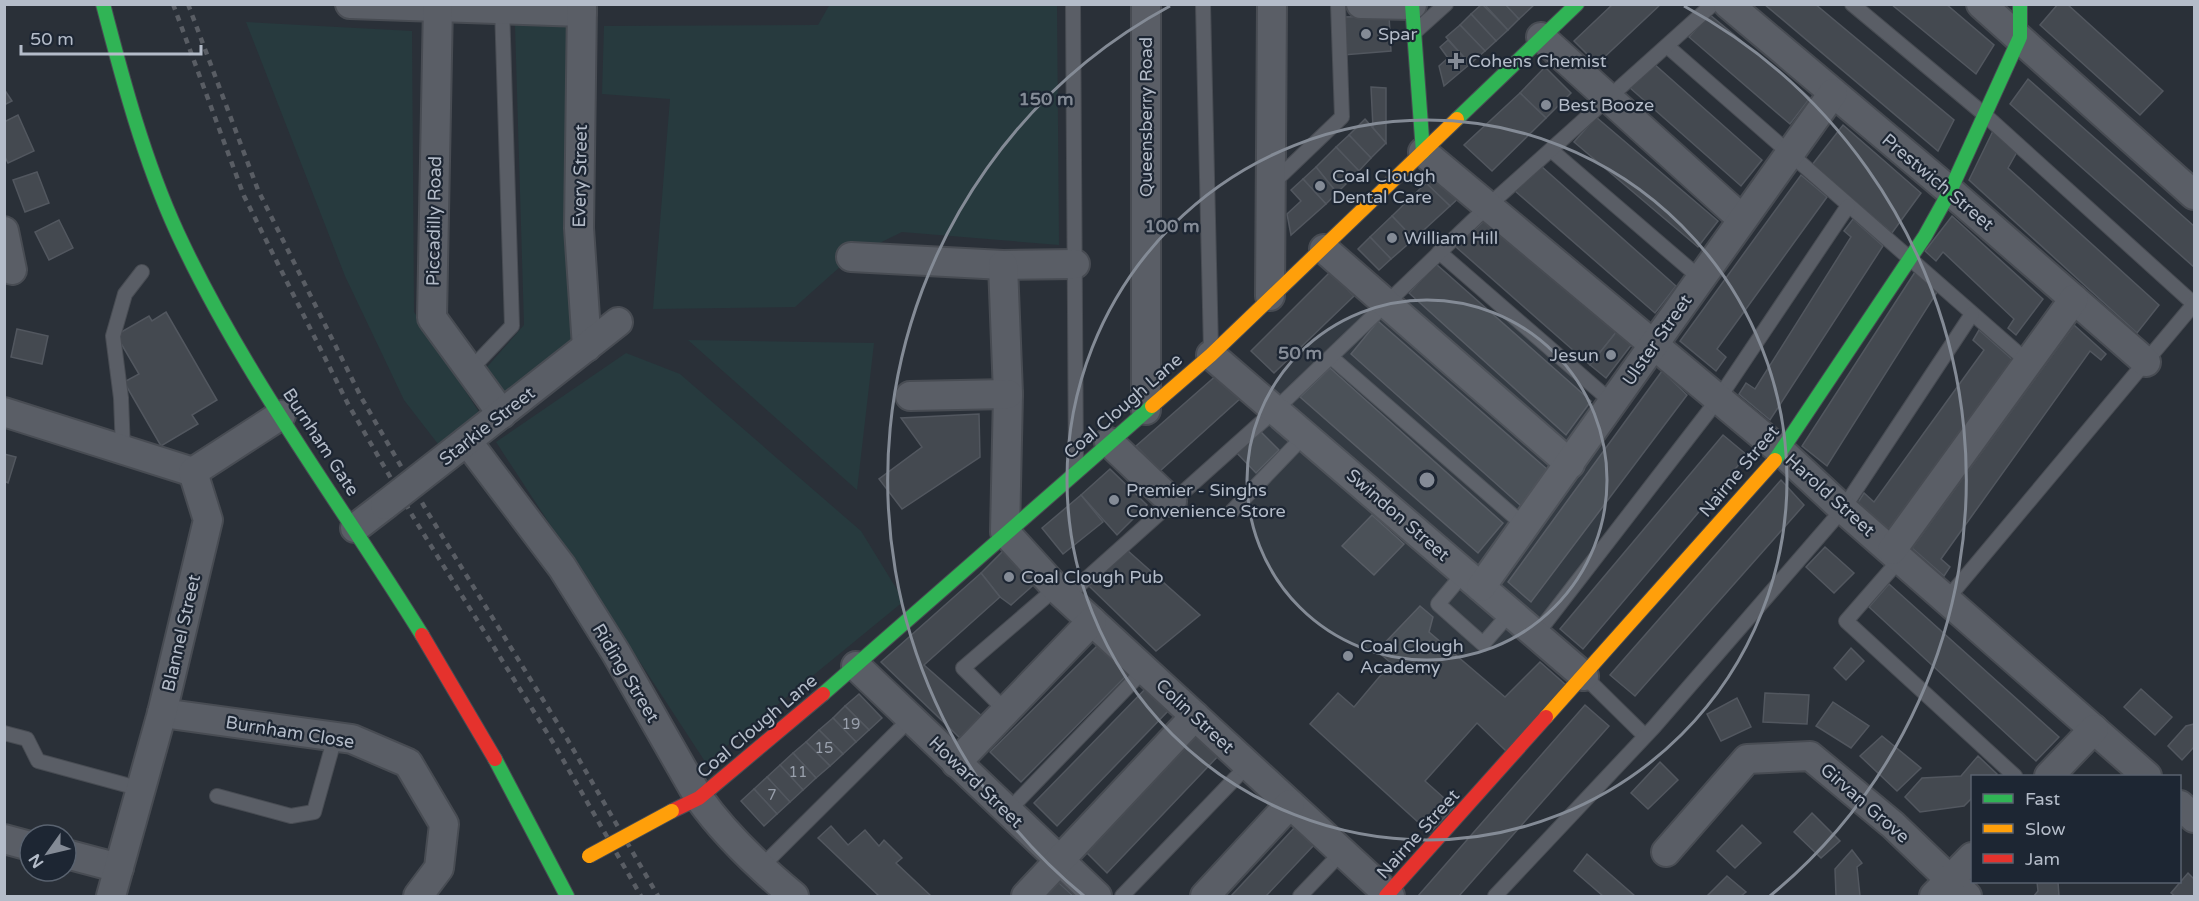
<svg xmlns="http://www.w3.org/2000/svg" width="2199" height="901" font-family="'Varela Round',sans-serif">
	<style>
		.green { fill: #273a3e }
		.building { fill: #444950; stroke: #52575f; stroke-width: 1.5 }
		.lines { fill: none; stroke-linecap: round; stroke-linejoin: round }
		.lane-casing { stroke: #484c53; stroke-width: 16 }
		.street-casing { stroke: #484c53; stroke-width: 32 }
		.fast-casing { stroke: #484c53; stroke-width: 16 }
		.slow-casing { stroke: #484c53; stroke-width: 16 }
		.jam-casing { stroke: #484c53; stroke-width: 16 }
		.lane { stroke: #5a5e66; stroke-width: 14 }
		.street { stroke: #5a5e66; stroke-width: 28 }
		.fast { stroke: #30b455; stroke-width: 14 }
		.slow { stroke: #ff9f0a; stroke-width: 14 }
		.jam { stroke: #e5322d; stroke-width: 14 }
		.rail { stroke: #595d64; stroke-width: 4.5; stroke-dasharray: 6 6; stroke-linecap: butt }
		.street-bridge-casing { stroke: #484c53; stroke-width: 32; stroke-linecap: butt }
		.slow-bridge-casing { stroke: #484c53; stroke-width: 16; stroke-linecap: butt }
		.street-bridge { stroke: #5a5e66; stroke-width: 28 }
		.slow-bridge { stroke: #ff9f0a; stroke-width: 14 }
		.ring { fill: none; stroke: #848b96; stroke-width: 3 }
		.poi-dot { fill: #848b96; stroke: #1d2633; stroke-width: 2 }
		.labels { text-anchor: middle; dominant-baseline: central; stroke-width: 4.5; stroke-linejoin: round; paint-order: stroke }
		.number-label { font-size: 15px; fill: #989fab }
		.poi-label { font-size: 18px; fill: #b4bcc9; stroke: #1d2633; text-anchor: start }
		.street-label { font-size: 18px; fill: #b4bcc9; stroke: #1d2633 }
		.centre { fill: #848b96; stroke: #1d2633; stroke-width: 3 }
		.ring-label { font-size: 18px; text-anchor: middle; font-weight: bold; fill: #848b96; stroke: #1d2633; stroke-width: 4.5; stroke-linejoin: round; paint-order: stroke }
	</style>
	<rect width="100%" height="100%" fill="#2a3038"/>
	<g class="green">
		<polygon points="830,4 1057,5 1059,245 902,232 851,257 795,307 653,309 670,99 602,94 604,26 818,25"/>
		<polygon points="246,22 412,31 414,312 479,412 438,444 404,400 345,276"/>
		<polygon points="568,24 574,343 508,397 487,367 524,325 515,25"/>
		<polygon points="688,340 874,343 857,490"/>
		<polygon points="626,353 680,374 861,531 904,601 706,763 496,442"/>
	</g>
	<g class="building">
		<polygon points="1482,4 1508,30 1496,41 1471,14"/>
		<polygon points="1484,4 1505,4 1519,19 1508,30"/>
		<polygon points="1505,4 1535,4 1519,19"/>
		<polygon points="1613,4 1661,4 1597,64 1574,41"/>
		<polygon points="1764,4 1815,4 1954,120 1938,151"/>
		<polygon points="1891,4 1946,4 1994,45 1976,74"/>
		<polygon points="2058,4 2067,4 2163,91 2140,115 2040,25"/>
		<polygon points="1471,14 1496,41 1485,51 1460,25"/>
		<polygon points="1709,14 1810,98 1790,124 1689,37"/>
		<polygon points="1389,16 1391,51 1343,55 1342,17"/>
		<polygon points="1460,25 1485,51 1470,64 1446,37"/>
		<polygon points="1448,40 1470,64 1444,86 1439,66 1448,58 1440,47"/>
		<polygon points="1653,63 1762,160 1741,186 1629,87"/>
		<polygon points="1545,67 1571,93 1546,118 1520,93"/>
		<polygon points="2028,79 2194,226 2194,267 2010,104"/>
		<polygon points="1371,87 1386,88 1386,143 1373,128"/>
		<polygon points="4,89 12,101 4,105"/>
		<polygon points="1520,93 1546,118 1492,171 1464,145"/>
		<polygon points="18,115 34,151 8,163 4,155 4,122"/>
		<polygon points="1596,117 1718,221 1698,247 1574,142"/>
		<polygon points="1365,119 1386,143 1371,158 1349,135"/>
		<polygon points="1843,125 1921,193 1892,233 1812,165"/>
		<polygon points="1993,131 2017,152 2008,168 2159,305 2137,333 1969,180"/>
		<polygon points="1349,135 1371,158 1359,171 1336,147"/>
		<polygon points="1336,147 1359,171 1337,193 1316,167"/>
		<polygon points="1541,166 1676,286 1655,313 1515,191"/>
		<polygon points="1316,167 1337,193 1326,204 1303,179"/>
		<polygon points="37,172 49,203 25,212 13,180"/>
		<polygon points="1438,172 1462,195 1450,206 1426,183"/>
		<polygon points="1801,175 1827,197 1717,349 1726,357 1716,371 1680,341"/>
		<polygon points="1303,179 1326,204 1291,235 1287,214 1301,201 1291,190"/>
		<polygon points="1426,183 1450,206 1414,239 1392,216"/>
		<polygon points="1392,216 1414,239 1391,259 1370,237"/>
		<polygon points="1952,216 2043,299 2016,335 2008,328 2014,319 1943,252 1936,261 1925,251"/>
		<polygon points="1486,219 1617,331 1590,365 1456,247"/>
		<polygon points="1853,219 1883,246 1770,420 1739,394 1746,383 1755,389 1851,237 1844,231"/>
		<polygon points="59,220 73,248 49,260 35,232"/>
		<polygon points="1370,237 1391,259 1379,270 1358,249"/>
		<polygon points="1436,264 1591,401 1566,435 1409,293"/>
		<polygon points="1917,269 1939,289 1827,466 1802,446"/>
		<polygon points="1330,272 1354,296 1274,373 1251,351"/>
		<polygon points="166,312 217,400 192,415 198,424 161,446 124,382 139,374 116,335 149,316 152,321"/>
		<polygon points="1378,321 1548,470 1521,506 1351,354"/>
		<polygon points="2074,325 2106,354 2101,360 2090,351 1941,559 1950,567 1944,576 1912,548"/>
		<polygon points="17,329 48,336 42,364 11,357"/>
		<polygon points="1979,330 2014,361 1890,530 1857,504 1864,493 1874,502 1984,350 1973,340"/>
		<polygon points="1617,331 1632,344 1606,378 1590,365"/>
		<polygon points="1330,368 1503,523 1478,553 1300,397"/>
		<polygon points="1662,371 1687,395 1531,602 1508,582"/>
		<polygon points="1218,374 1242,397 1160,471 1136,446"/>
		<polygon points="979,414 980,457 902,509 879,479 922,447 901,418"/>
		<polygon points="1258,429 1279,450 1256,473 1234,450"/>
		<polygon points="1723,435 1747,455 1583,649 1560,629"/>
		<polygon points="4,454 16,457 8,483 4,481"/>
		<polygon points="1110,469 1147,505 1117,535 1081,495"/>
		<polygon points="1781,480 1804,505 1635,696 1610,675"/>
		<polygon points="1081,495 1103,522 1063,554 1042,528"/>
		<polygon points="1372,515 1404,544 1374,575 1342,546"/>
		<polygon points="1010,544 1038,581 1011,605 1000,597 981,573"/>
		<polygon points="1825,547 1854,573 1834,593 1806,567"/>
		<polygon points="1127,550 1200,615 1156,651 1088,585"/>
		<polygon points="981,573 1000,597 924,665 983,717 960,738 881,662"/>
		<polygon points="1889,584 2059,737 2036,761 1869,607"/>
		<polygon points="1420,606 1433,617 1429,632 1505,697 1540,662 1566,685 1506,751 1477,723 1425,781 1454,807 1430,833 1310,724 1338,693 1354,707 1391,663 1377,651"/>
		<polygon points="1100,643 1130,672 1021,782 990,752"/>
		<polygon points="1851,648 1864,661 1846,680 1834,668"/>
		<polygon points="1149,685 1171,708 1057,826 1034,803"/>
		<polygon points="2141,689 2172,717 2155,735 2124,707"/>
		<polygon points="1765,693 1809,695 1807,724 1763,722"/>
		<polygon points="859,694 882,718 869,730 845,706"/>
		<polygon points="1737,698 1751,727 1721,741 1707,714"/>
		<polygon points="1833,702 1869,726 1851,748 1816,726"/>
		<polygon points="1585,705 1609,726 1459,896 1418,896"/>
		<polygon points="845,706 869,730 856,742 833,718"/>
		<polygon points="833,718 856,742 843,754 819,730"/>
		<polygon points="2194,724 2194,747 2182,760 2168,746 2186,726"/>
		<polygon points="819,730 843,754 830,766 806,742"/>
		<polygon points="1199,733 1221,753 1107,873 1086,852"/>
		<polygon points="1882,736 1921,768 1897,791 1860,756"/>
		<polygon points="806,742 830,766 816,778 793,753"/>
		<polygon points="793,753 816,778 803,790 780,765"/>
		<polygon points="1978,756 1997,774 1995,776 1972,776 1972,798 1964,806 1920,812 1905,797 1922,778 1961,776"/>
		<polygon points="1660,762 1678,780 1648,809 1631,793"/>
		<polygon points="780,765 803,790 790,802 767,777"/>
		<polygon points="767,777 790,802 777,814 754,789"/>
		<polygon points="754,789 777,814 764,826 741,801"/>
		<polygon points="1812,813 1840,841 1821,858 1794,832"/>
		<polygon points="1742,825 1761,843 1735,868 1717,851"/>
		<polygon points="831,826 848,845 865,830 879,846 884,840 902,858 896,863 931,896 879,896 818,838"/>
		<polygon points="1295,827 1314,845 1266,896 1231,896"/>
		<polygon points="1852,850 1862,863 1857,867 1860,896 1836,896 1835,869"/>
		<polygon points="1587,854 1635,896 1603,896 1574,871"/>
		<polygon points="2188,873 2194,879 2194,896 2175,896 2171,893"/>
		<polygon points="1727,876 1746,892 1741,896 1707,896"/>
		<polygon points="1058,882 1073,896 1045,896"/>
		<polygon points="2037,882 2058,882 2059,896 2034,896 2038,891"/>
	</g>
	<g class="lines">
		<g class="lane-casing">
			<g id="lane">
				<polyline points="1073,4 1076,467"/>
				<polyline points="1203,4 1211,350"/>
				<polyline points="1852,4 1985,115 2194,304"/>
				<polyline points="1416,31 1446,4"/>
				<polyline points="1667,46 2028,362"/>
				<polyline points="1551,150 1700,278"/>
				<polyline points="1273,183 1342,117 1338,4"/>
				<polyline points="1439,252 1613,403"/>
				<polyline points="1331,357 1525,526"/>
				<polyline points="470,370 512,326 502,7"/>
				<polyline points="123,450 121,398 113,336 125,294 142,272"/>
				<polyline points="1232,511 1305,435"/>
				<polyline points="1901,558 1846,621 2015,776"/>
				<polyline points="1464,573 1438,604 1483,644 1510,613"/>
				<polyline points="1066,597 1275,410 1488,206 1713,4"/>
				<polyline points="1947,599 2194,304"/>
				<polyline points="1536,635 1719,398 1848,206"/>
				<polyline points="1584,676 1645,736"/>
				<polyline points="1006,711 963,668 1056,588"/>
				<polyline points="4,733 27,739 38,761 141,789"/>
				<polyline points="217,796 291,816 314,812 335,737"/>
				<polyline points="1007,812 1144,670"/>
				<polyline points="760,868 910,719"/>
				<polyline points="1122,896 1248,765"/>
				<polyline points="1300,896 1342,852"/>
				<polyline points="1495,896 1654,727 1843,509 1972,314"/>
			</g>
		</g>
		<g class="street-casing">
			<g id="street">
				<polyline points="350,4 582,12"/>
				<polyline points="438,4 432,318 502,414"/>
				<polyline points="582,4 579,228 587,347"/>
				<polyline points="1361,4 1412,5"/>
				<polyline points="1728,4 1950,191 2146,362"/>
				<polyline points="1981,4 2194,195"/>
				<polyline points="1541,37 1742,219"/>
				<polyline points="1423,152 1782,452 1843,509 2147,776"/>
				<polyline points="4,231 12,270"/>
				<polyline points="1324,249 1570,464"/>
				<polyline points="851,257 1003,265 1075,264"/>
				<polyline points="1003,265 1008,394 1005,532 1056,588 1390,896"/>
				<polyline points="1270,296 1272,4"/>
				<polyline points="1211,355 1584,676"/>
				<polyline points="910,396 1008,394"/>
				<polyline points="1146,410 1146,4"/>
				<polyline points="4,412 193,472"/>
				<path d="M467,441L562,567L616,653L699,798C726,836 759,867 794,896"/>
				<polyline points="1109,442 1172,502"/>
				<polyline points="454,451 618,322"/>
				<polyline points="355,528 385,505"/>
				<polyline points="1892,550 2074,299"/>
				<polyline points="1481,587 1833,93"/>
				<polyline points="856,666 1097,896"/>
				<polyline points="162,713 352,739 408,763 444,824 439,868 418,896"/>
				<polyline points="956,763 1092,621"/>
				<polyline points="2049,776 2094,729"/>
				<polyline points="2180,805 2194,818"/>
				<polyline points="4,839 30,846"/>
				<polyline points="1666,852 1747,759 1810,756 1893,825 1967,896"/>
				<polyline points="66,854 119,868"/>
				<polyline points="111,896 162,713 208,520 193,472 281,415"/>
				<polyline points="1026,896 1195,716"/>
				<polyline points="1205,896 1290,804"/>
				<polyline points="1934,896 1972,857"/>
			</g>
		</g>
		<g class="fast-casing">
			<g id="fast">
				<path d="M103,4C123,81 144,160 177,232C243,375 340,502 422,635"/>
				<polyline points="1412,4 1423,152"/>
				<polyline points="1457,119 1577,4"/>
				<polyline points="1775,460 1925,236 1950,191 2020,37 2020,4"/>
				<polyline points="823,694 1152,406"/>
				<polyline points="495,759 567,896"/>
			</g>
		</g>
		<g class="slow-casing">
			<g id="slow">
				<polyline points="1152,406 1211,355 1457,119"/>
				<polyline points="1546,717 1775,460"/>
			</g>
		</g>
		<g class="jam-casing">
			<g id="jam">
				<polyline points="422,635 495,759"/>
				<polyline points="672,811 699,798 823,694"/>
				<polyline points="1386,896 1546,717"/>
			</g>
		</g>
		<use href="#lane" class="lane"/>
		<use href="#street" class="street"/>
		<use href="#fast" class="fast"/>
		<use href="#slow" class="slow"/>
		<use href="#jam" class="jam"/>
		<g class="rail">
			<polyline points="173,4 244,196 348,404 415,520 554,744 641,896"/>
			<polyline points="188,4 258,190 361,397 428,513 566,737 658,896"/>
		</g>
		<g class="street-bridge-casing">
			<polyline id="street-bridge" points="385,505 454,451"/>
		</g>
		<g class="slow-bridge-casing">
			<polyline id="slow-bridge" points="589,856 672,811"/>
		</g>
		<use href="#street-bridge" class="street-bridge"/>
		<use href="#slow-bridge" class="slow-bridge"/>
	</g>
	<circle cx="1427" cy="480" r="180" fill="#848b96" fill-opacity=".12"/>
	<g class="ring">
		<circle cx="1427" cy="480" r="180"/>
		<circle cx="1427" cy="480" r="360"/>
		<path d="M1084 896A539 539 0 0 1 1170 6M1684 6A539 539 0 0 1 1770 896"/>
	</g>
	<g class="poi-dot">
		<circle cx="1366" cy="34" r="6"/>
		<path d="M1453 52h6v6h6v6h-6v6h-6v-6h-6v-6h6z"/>
		<circle cx="1546" cy="105" r="6"/>
		<circle cx="1320" cy="186" r="6"/>
		<circle cx="1392" cy="238" r="6"/>
		<circle cx="1611" cy="355" r="6"/>
		<circle cx="1114" cy="500" r="6"/>
		<circle cx="1009" cy="577" r="6"/>
		<circle cx="1348" cy="656" r="6"/>
	</g>
	<g class="labels">
		<g class="number-label">
			<text x="851" y="724">19</text>
			<text x="824" y="748">15</text>
			<text x="798" y="772">11</text>
			<text x="772" y="795">7</text>
		</g>
		<g class="poi-label">
			<text x="1378" y="34">Spar</text>
			<text x="1468" y="61">Cohens Chemist</text>
			<text x="1558" y="105">Best Booze</text>
			<text x="1332" y="176">Coal Clough<tspan x="1332" dy="21">Dental Care</tspan></text>
			<text x="1404" y="238">William Hill</text>
			<text x="1599" y="355" text-anchor="end">Jesun</text>
			<text x="1126" y="490">Premier - Singhs<tspan x="1126" dy="21">Convenience Store</tspan></text>
			<text x="1021" y="577">Coal Clough Pub</text>
			<text x="1360" y="646">Coal Clough<tspan x="1360" dy="21">Academy</tspan></text>
		</g>
		<g class="street-label">
			<text transform="translate(1146 117) rotate(-90)">Queensberry Road</text>
			<text transform="translate(580 176) rotate(-89)">Every Street</text>
			<text transform="translate(1938 182) rotate(40)">Prestwich Street</text>
			<text transform="translate(434 221) rotate(-89)">Piccadilly Road</text>
			<text transform="translate(1657 340) rotate(-55)">Ulster Street</text>
			<text transform="translate(1123 406) rotate(-41)">Coal Clough Lane</text>
			<text transform="translate(487 426) rotate(-38)">Starkie Street</text>
			<text transform="translate(321 442) rotate(57)">Burnham Gate</text>
			<text transform="translate(1739 471) rotate(-50)">Nairne Street</text>
			<text transform="translate(1830 495) rotate(42)">Harold Street</text>
			<text transform="translate(1398 515) rotate(41)">Swindon Street</text>
			<text transform="translate(181 633) rotate(-77)">Blannel Street</text>
			<text transform="translate(626 673) rotate(59)">Riding Street</text>
			<text transform="translate(1195 716) rotate(43)">Colin Street</text>
			<text transform="translate(757 726) rotate(-40)">Coal Clough Lane</text>
			<text transform="translate(290 732) rotate(9)">Burnham Close</text>
			<text transform="translate(976 782) rotate(44)">Howard Street</text>
			<text transform="translate(1865 803) rotate(41)">Girvan Grove</text>
			<text transform="translate(1418 834) rotate(-48)">Nairne Street</text>
		</g>
	</g>
	<circle cx="1427" cy="480" r="9" class="centre"/>
	<g class="ring-label">
		<text x="1046" y="105">150 m</text>
		<text x="1172" y="232">100 m</text>
		<text x="1300" y="359">50 m</text>
	</g>
	<rect width="2199" height="901" fill="none" stroke="#b4bcc9" stroke-width="12"/>
	<rect x="1971" y="775" width="210" height="108" fill="#1d2633" stroke="#59626f" stroke-width="1.5"/>
	<rect x="1983" y="794" width="30" height="9" fill="#30b455" stroke="#59626f" stroke-width="1.5"/>
	<text x="2025" y="805" font-size="18" fill="#b4bcc9">Fast</text>
	<rect x="1983" y="824" width="30" height="9" fill="#ff9f0a" stroke="#59626f" stroke-width="1.5"/>
	<text x="2025" y="835" font-size="18" fill="#b4bcc9">Slow</text>
	<rect x="1983" y="854" width="30" height="9" fill="#e5322d" stroke="#59626f" stroke-width="1.5"/>
	<text x="2025" y="865" font-size="18" fill="#b4bcc9">Jam</text>
	<g transform="translate(48 853) rotate(236)"><circle r="28" fill="#1d2633" stroke="#59626f" stroke-width="1.5"/>
	<path d="M0-4.5L10 22L0 15L-10 22Z" fill="#848b96"/>
	<text y="-9" font-size="16" font-weight="bold" text-anchor="middle" fill="#b4bcc9">N</text>
	</g>
	<path d="M21 45v9h180v-9" fill="none" stroke="#b4bcc9" stroke-width="3"/>
	<text x="30" y="45" font-size="18" fill="#b4bcc9" stroke="#1d2633" stroke-width="4.5" paint-order="stroke">50 m</text>
</svg>
